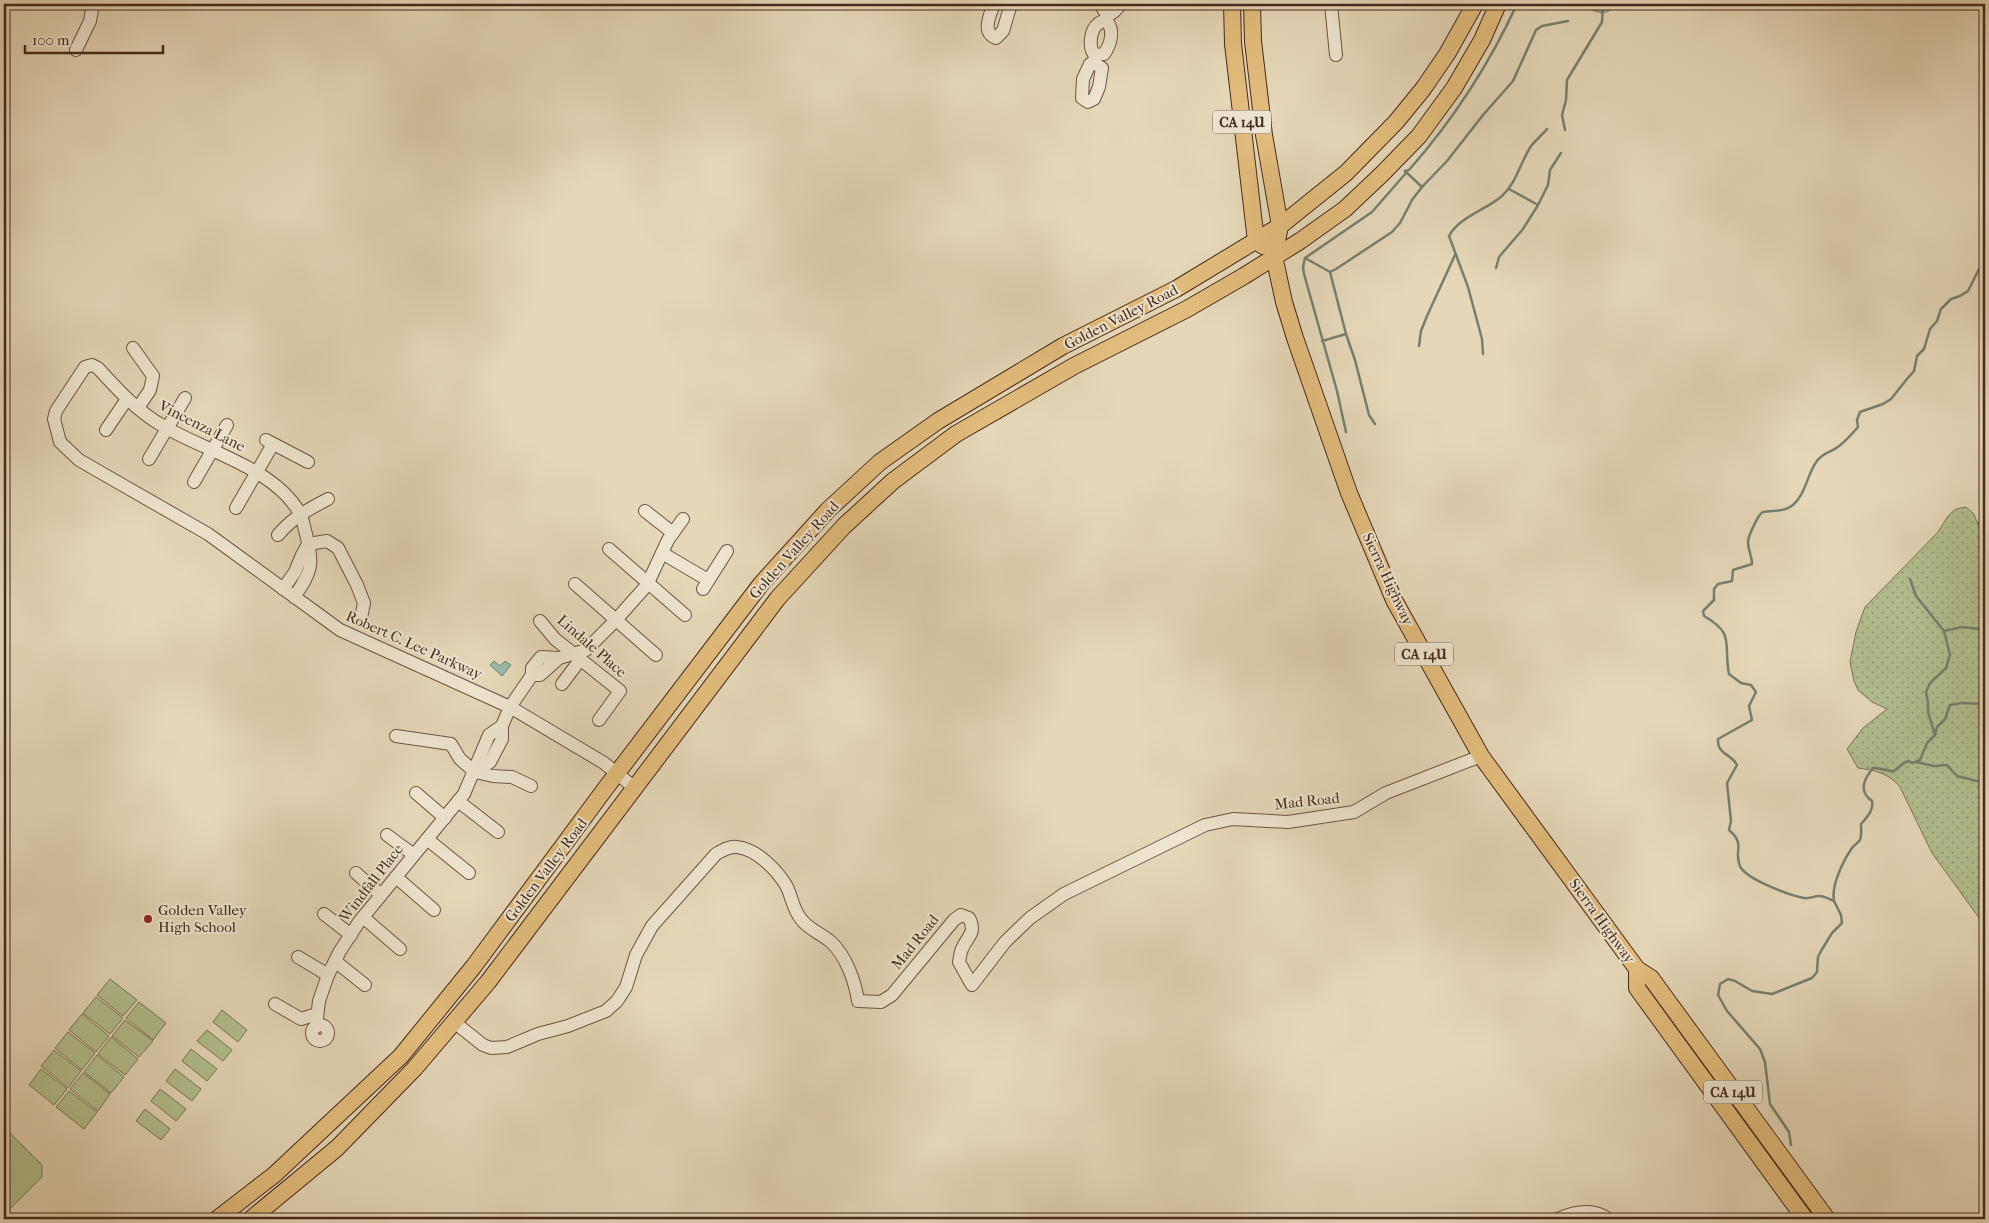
<svg xmlns="http://www.w3.org/2000/svg" width="1989" height="1223" font-family="'IM FELL French Canon',serif">
	<style>
		.grass { fill: url(#grass-dots); stroke: #7c7456 }
		.pitch { fill: #b2bf90; stroke: #7c7456 }
		.water { fill: #97baa9; stroke: #768070 }
		.lines { fill: none; stroke-linecap: round; stroke-linejoin: round }
		.stream { stroke: #768070; stroke-width: 2.5 }
		.minor-casing { stroke: #6d5442; stroke-width: 14 }
		.major-casing { stroke: #45291b; stroke-width: 18 }
		.minor { stroke: #eee5d0; stroke-width: 12 }
		.major { stroke: #e2bc7c; stroke-width: 16 }
		.poi-dot { fill: #8f2418; stroke: #eee5d0; stroke-width: 2 }
		.labels { text-anchor: middle; dominant-baseline: central; stroke-width: 4; stroke-linejoin: round; paint-order: stroke }
		.shield { fill: #eee5d0; stroke: #786151; stroke-width: 1 }
		.shield-label { font-size: 14px; font-weight: bold; fill: #45291b }
		.street-label { font-size: 15px; fill: #45291b; stroke: #eee5d0 }
		.poi-label { font-size: 15px; fill: #45291b; stroke: #eee5d0; text-anchor: start }
	</style>
	<defs>
		<pattern id="grass-dots" width="8" height="8" patternUnits="userSpaceOnUse" patternTransform="scale(1.25)"><rect width="8" height="8" fill="#b2bf90"/><path d="M2 2h.1M6 6h.1" fill="none" stroke="#939b75" stroke-width="1.8" stroke-linecap="round"/></pattern>
	</defs>
	<rect width="100%" height="100%" fill="#e5d7b7"/>
	<filter id="stains"><feTurbulence type="fractalNoise" baseFrequency=".004" numOctaves="4"/><feColorMatrix values="0 0 0 0 .2 0 0 0 0 .09 0 0 0 0 .02 0 0 0 .5 -.17"/></filter>
	<radialGradient id="worn" r=".72"><stop offset=".6" stop-color="#630" stop-opacity="0"/><stop offset="1" stop-color="#630" stop-opacity=".3"/></radialGradient>
	<path class="grass" d="M1985,500V926L1932,853L1900,787C1889,773 1874,770 1858,768L1847,749L1863,728L1887,709L1872,702L1858,690L1854,681L1850,662L1856,632L1865,607L1938,532L1948,516L1956,509L1966,507L1974,514L1978,525Z"/>
	<g class="pitch">
		<polygon points="110,979 137,1000 123,1016 97,995"/>
		<polygon points="96,997 123,1018 110,1034 83,1013"/>
		<polygon points="139,1002 166,1023 153,1040 126,1018"/>
		<polygon points="222,1010 247,1030 238,1042 213,1022"/>
		<polygon points="82,1014 109,1036 96,1052 69,1030"/>
		<polygon points="125,1020 153,1041 139,1057 112,1036"/>
		<polygon points="207,1030 232,1050 223,1061 197,1041"/>
		<polygon points="68,1032 95,1053 82,1070 55,1048"/>
		<polygon points="111,1037 138,1059 125,1075 98,1054"/>
		<polygon points="191,1049 217,1069 207,1081 182,1061"/>
		<polygon points="54,1050 81,1071 68,1088 41,1066"/>
		<polygon points="97,1055 124,1077 111,1093 84,1072"/>
		<polygon points="41,1069 67,1089 54,1105 29,1085"/>
		<polygon points="175,1069 201,1089 192,1101 166,1081"/>
		<polygon points="83,1073 110,1094 98,1111 70,1089"/>
		<polygon points="160,1089 186,1109 176,1121 151,1101"/>
		<polygon points="69,1091 97,1112 84,1129 56,1107"/>
		<polygon points="145,1109 170,1129 161,1140 136,1121"/>
		<polygon points="4,1127 42,1165 42,1177 4,1215"/>
	</g>
	<g class="water">
		<path d="M1585,4H1616C1605,17 1601,13 1587,8Z"/>
		<polygon points="494,661 500,666 505,661 511,665 502,676 490,665"/>
	</g>
	<g class="lines">
		<g class="stream">
			<polyline points="1565,130 1562,115 1566,100 1567,80 1602,22 1603,4"/>
			<polyline points="1405,171 1422,187 1447,161 1483,115 1513,81 1536,30 1542,26 1568,21"/>
			<polyline points="1538,205 1548,185 1550,170 1561,153"/>
			<polyline points="1305,258 1330,272 1336,269 1392,232 1400,223 1412,200 1422,187"/>
			<polyline points="1496,268 1499,257 1523,229 1538,205 1509,189"/>
			<polyline points="1330,272 1346,334"/>
			<polyline points="1322,341 1346,334 1355,360 1369,415 1375,424"/>
			<polyline points="1419,346 1421,331 1427,316 1455,255"/>
			<path d="M1483,354L1482,339L1468,287L1449,236C1459,217 1486,210 1502,196C1517,182 1520,163 1531,146C1536,140 1542,135 1547,129"/>
			<path d="M1346,432L1337,391L1304,274L1303,267L1305,258L1372,212L1406,173L1405,171L1409,170C1453,120 1489,65 1517,4"/>
			<polyline points="1910,579 1916,596 1944,631 1962,627 1979,629 1985,637"/>
			<polyline points="1979,629 1985,622"/>
			<polyline points="1935,735 1928,712 1928,703 1926,692 1930,683 1946,668 1950,655 1944,631"/>
			<polyline points="1916,762 1934,766 1947,765 1957,776 1985,783"/>
			<path d="M1834,900C1831,886 1843,861 1852,848C1854,845 1858,843 1860,840C1862,835 1861,829 1861,824C1867,817 1874,810 1872,801C1858,791 1864,779 1873,768C1878,767 1891,772 1894,771C1899,768 1902,763 1908,761L1913,763L1920,760L1927,743L1935,735L1937,727L1945,719L1950,705L1962,703L1985,704"/>
			<path d="M1791,1145L1789,1132L1770,1104L1765,1062L1760,1049L1727,1011L1718,995L1720,984L1728,979L1735,981L1752,991L1772,994L1812,978L1817,972L1818,957L1821,951L1832,933L1842,923L1841,915L1834,901C1829,899 1824,896 1819,896C1814,896 1809,899 1804,898C1789,895 1749,880 1741,868C1732,852 1747,845 1729,830L1731,821L1727,783L1737,765C1731,753 1717,755 1718,739L1752,720L1749,706L1756,692L1751,685L1741,683L1729,674C1723,644 1736,634 1704,616L1703,611L1714,600V589L1718,584L1732,581L1733,570L1752,564C1752,557 1748,549 1748,542C1748,536 1759,513 1763,512C1774,510 1784,512 1793,505C1806,494 1807,474 1817,461C1822,453 1832,452 1839,446C1846,441 1852,434 1858,427L1857,420L1860,412L1883,404L1891,399L1907,379L1914,371L1917,356L1924,349L1930,329L1937,321L1941,309L1951,299L1960,296L1968,291L1985,257"/>
		</g>
		<g class="minor-casing">
			<g id="minor">
				<path d="M994,4C990,15 981,32 996,38L1003,31L1011,4"/>
				<polyline points="1102,4 1102,7 1107,15"/>
				<polyline points="1331,4 1336,55"/>
				<polyline points="76,50 90,21 93,4"/>
				<path d="M1095,55L1104,54C1111,44 1115,30 1106,20"/>
				<polygon points="1094,63 1102,68 1099,87 1094,99 1088,102 1082,98 1083,79 1090,64"/>
				<path d="M1094,63L1095,55C1088,48 1090,30 1098,24C1100,22 1103,21 1106,20L1107,15C1114,13 1117,10 1120,4"/>
				<polyline points="133,348 153,376 150,390 138,408"/>
				<polyline points="106,430 127,399"/>
				<polyline points="266,440 308,462"/>
				<polyline points="149,459 185,398"/>
				<polyline points="194,482 227,425"/>
				<polyline points="236,508 273,444"/>
				<polyline points="645,511 673,533"/>
				<path d="M278,535C292,518 309,509 328,499"/>
				<polyline points="308,544 327,541 338,548 357,585 364,603 361,618"/>
				<polyline points="609,549 685,615"/>
				<polyline points="662,553 708,580"/>
				<polyline points="575,584 656,655"/>
				<polyline points="283,589 295,572 302,555 308,544"/>
				<polyline points="703,589 727,551"/>
				<path d="M294,597C312,571 314,565 306,534C304,527 303,518 299,512C274,468 205,451 163,426C137,411 118,390 98,368L92,365L85,367L56,411L54,419L60,442L79,460L208,534L340,630L510,707L604,763L635,788"/>
				<polyline points="540,621 555,639 620,691 599,720"/>
				<polyline points="532,675 540,675 559,658"/>
				<polyline points="562,684 580,660"/>
				<polyline points="396,736 451,744 460,759 475,772 493,776 512,777 531,786"/>
				<polyline points="475,772 490,762 502,739 502,726 510,707 532,675 532,668 541,657 559,658 586,650 615,621 647,585 668,540 683,519"/>
				<polyline points="416,793 445,818"/>
				<polyline points="458,801 498,832"/>
				<polyline points="387,835 414,855"/>
				<polyline points="427,839 469,873"/>
				<polyline points="356,873 381,895"/>
				<polyline points="396,877 434,910"/>
				<polyline points="324,914 351,935"/>
				<polyline points="363,917 400,949"/>
				<polyline points="298,957 328,975"/>
				<polyline points="335,961 365,985"/>
				<polyline points="275,1004 301,1019 317,1014"/>
				<path d="M454,1022L483,1045L491,1048L507,1047L538,1034L568,1026L606,1011L617,1001L626,987L636,955L652,926L716,854C723,850 729,846 737,847C757,849 778,871 787,887C792,898 793,909 801,919C808,929 822,934 831,942C846,956 855,981 858,1001L881,1002L892,995L954,920L961,915L969,918C977,934 967,936 962,949C960,953 960,958 959,962L972,985L1005,942L1030,918L1064,894L1205,825L1233,819L1288,822L1354,812L1386,793L1481,756"/>
				<circle cx="320" cy="1033" r="8"/>
				<polyline points="316,1027 319,1001 328,975 340,951 359,922 464,794 489,735 502,726"/>
				<path d="M1558,1219C1574,1212 1593,1208 1608,1219"/>
			</g>
		</g>
		<g class="major-casing">
			<g id="major">
				<polyline points="1232,4 1233,44 1256,241 1263,246"/>
				<polyline points="1252,4 1253,41 1264,135 1280,226 1274,256 1284,302 1295,338 1349,493 1394,600 1481,756 1637,969 1651,978 1827,1219"/>
				<polyline points="1637,969 1637,988 1805,1219"/>
				<polyline points="217,1219 274,1175 401,1056 474,966 608,785 761,584 828,510 880,462 938,421 1063,346 1176,289 1280,226 1346,173 1396,122 1423,89 1447,54 1475,4"/>
				<polyline points="251,1219 337,1148 415,1068 488,982 778,598 844,526 893,481 956,434 1074,366 1187,309 1244,276 1300,241 1345,209 1382,174 1419,136 1454,88 1482,40 1498,4"/>
			</g>
		</g>
		<use href="#minor" class="minor"/>
		<use href="#major" class="major"/>
	</g>
	<circle class="poi-dot" cx="148" cy="919" r="5"/>
	<g class="labels">
		<g class="shield">
			<rect x="1213" y="110.5" width="58" height="23" rx="4"/>
			<rect x="1395" y="642.5" width="58" height="23" rx="4"/>
			<rect x="1704" y="1080.5" width="58" height="23" rx="4"/>
		</g>
		<g class="shield-label">
			<text x="1242" y="122">CA 14U</text>
			<text x="1424" y="654">CA 14U</text>
			<text x="1733" y="1092">CA 14U</text>
		</g>
		<g class="street-label">
			<text transform="translate(1121 317) rotate(-27)">Golden Valley Road</text>
			<text transform="translate(202 426) rotate(27)">Vincenza Lane</text>
			<text transform="translate(794 550) rotate(-48)">Golden Valley Road</text>
			<text transform="translate(1388 579) rotate(65)">Sierra Highway</text>
			<text transform="translate(414 645) rotate(24)">Robert C. Lee Parkway</text>
			<text transform="translate(592 646) rotate(41)">Lindale Place</text>
			<text transform="translate(1307 801) rotate(-6)">Mad Road</text>
			<text transform="translate(546 870) rotate(-53)">Golden Valley Road</text>
			<text transform="translate(371 883) rotate(-52)">Windfall Place</text>
			<text transform="translate(1602 921) rotate(54)">Sierra Highway</text>
			<text transform="translate(915 942) rotate(-51)">Mad Road</text>
		</g>
		<g class="poi-label">
			<text x="158" y="910">Golden Valley<tspan x="158" dy="17">High School</tspan></text>
		</g>
	</g>
	<rect width="1989" height="1223" fill="none" stroke="#e5d7b7" stroke-width="20"/>
	<rect x="5" y="5" width="1979" height="1213" fill="none" stroke="#45291b" stroke-width="2.5"/>
	<rect x="10" y="10" width="1969" height="1203" fill="none" stroke="#45291b"/>
	<path d="M25 45v8h138v-8" fill="none" stroke="#45291b" stroke-width="2.5"/>
	<text x="32" y="45" font-size="15" fill="#45291b" stroke="#eee5d0" stroke-width="4" paint-order="stroke">100 m</text>
	<rect width="100%" height="100%" filter="url(#stains)"/>
	<rect width="100%" height="100%" fill="url(#worn)"/>
</svg>
